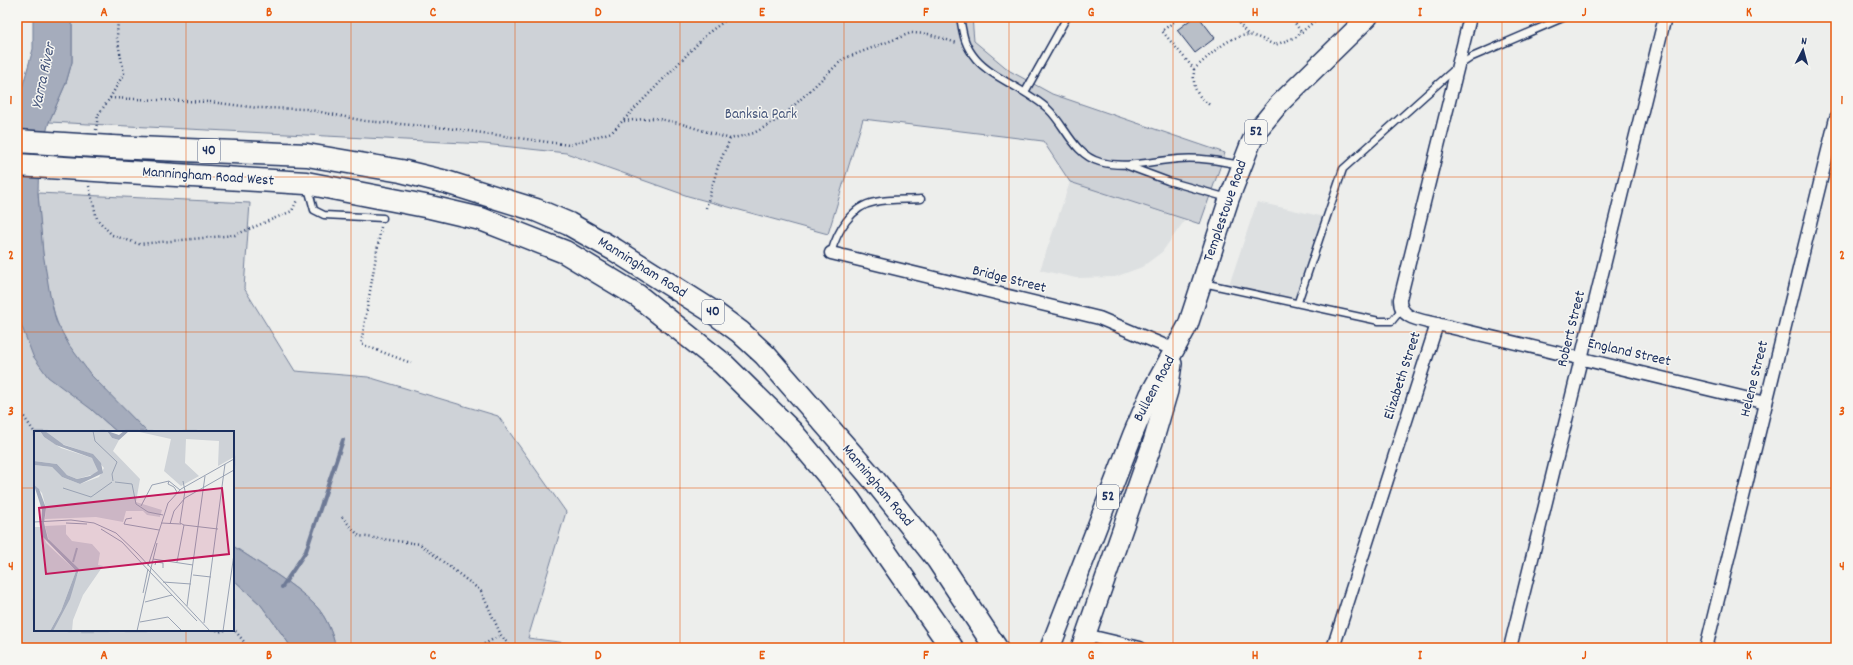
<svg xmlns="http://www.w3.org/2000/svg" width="1853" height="665" font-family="Dekko,sans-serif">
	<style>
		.built { fill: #dde0e1 }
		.green { fill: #ced2d7; stroke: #74809a }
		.water { fill: #a5acbc; stroke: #6e7a96 }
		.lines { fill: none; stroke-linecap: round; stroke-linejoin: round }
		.stream { stroke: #6e7a96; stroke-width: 4 }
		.building { fill: #b9bfc8; stroke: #1b2f5e }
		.lane-casing { stroke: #1b2f5e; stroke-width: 9 }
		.street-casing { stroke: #1b2f5e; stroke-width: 15 }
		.primary-casing { stroke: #1b2f5e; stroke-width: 22 }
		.highway-casing { stroke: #1b2f5e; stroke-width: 25 }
		.path { stroke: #1b2f5e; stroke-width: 2.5; stroke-dasharray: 1 3; stroke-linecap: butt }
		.lane { stroke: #f6f6f2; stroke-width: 6 }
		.street { stroke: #f6f6f2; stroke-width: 12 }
		.primary { stroke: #f6f6f2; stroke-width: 19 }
		.highway { stroke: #f6f6f2; stroke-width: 22 }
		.highway-bridge-casing { stroke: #1b2f5e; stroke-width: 25; stroke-linecap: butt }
		.highway-bridge { stroke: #f6f6f2; stroke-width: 22 }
		.grid { fill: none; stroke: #e8590c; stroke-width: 1; stroke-opacity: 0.55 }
		.labels { text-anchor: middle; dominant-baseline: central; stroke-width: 3; stroke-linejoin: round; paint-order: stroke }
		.shield { fill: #f6f6f2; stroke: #5d6b8a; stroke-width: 1 }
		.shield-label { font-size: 14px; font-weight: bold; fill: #1b2f5e }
		.park-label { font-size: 15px; fill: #48587c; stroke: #f6f6f2 }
		.street-label { font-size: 15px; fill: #1b2f5e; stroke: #f6f6f2 }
		.water-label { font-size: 16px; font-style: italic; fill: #44547a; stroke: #f6f6f2 }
		.inset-river { fill: none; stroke: #a5acbc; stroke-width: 2 }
		.inset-road { fill: none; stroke: #99a2b3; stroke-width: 1 }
		.view { fill: #c2185b; fill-opacity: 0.15; stroke: #c2185b; stroke-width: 2 }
		.inset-edge { fill: none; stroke: #1b2f5e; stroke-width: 2 }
		.neatline { fill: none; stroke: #e8590c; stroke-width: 1.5 }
		.grid-label { font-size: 13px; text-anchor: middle; font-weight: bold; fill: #e8590c }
	</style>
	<rect width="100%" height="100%" fill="#edeeec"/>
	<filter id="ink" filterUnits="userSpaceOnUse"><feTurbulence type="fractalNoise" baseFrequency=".025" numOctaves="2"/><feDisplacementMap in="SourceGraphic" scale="8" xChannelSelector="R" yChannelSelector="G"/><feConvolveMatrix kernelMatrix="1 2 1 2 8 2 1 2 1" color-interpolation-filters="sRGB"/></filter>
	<g filter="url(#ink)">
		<g class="built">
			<polygon points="1070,182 1185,220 1162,252 1142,267 1115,277 1076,278 1040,270"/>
			<polygon points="1257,202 1329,218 1299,307 1227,291"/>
		</g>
		<g class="green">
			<polygon points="72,17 972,17 974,41 1010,71 1052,94 1225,153 1200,224 1070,182 1043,141 863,119 828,234 688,196 566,153 484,144 49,122 66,83 72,62"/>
			<path d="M38,193L250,203L244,288L295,371L368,377L498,416L566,512L528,638L581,645L579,648H336C332,633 327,618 316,606C296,585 258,563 233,546V432H147C117,402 69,360 56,319C43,279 41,235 38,193Z"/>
			<polygon points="17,314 23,328 91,409 117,432 35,432 35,630 233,630 233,579 261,605 292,648 17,648"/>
		</g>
		<g class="water">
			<polygon points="33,17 72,17 72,62 66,83 49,122 39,160 38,193 43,253 50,295 56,321 69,345 91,375 147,432 117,432 91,409 48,377 33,356 17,314 17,106 33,49"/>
			<path d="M233,546C258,563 296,585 316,606C327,618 332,633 336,648H292L261,605L233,579Z"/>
		</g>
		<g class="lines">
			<polyline class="stream" points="282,587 306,551 343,440"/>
		</g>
		<polygon class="building" points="1194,17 1199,17 1215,38 1195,53 1177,30"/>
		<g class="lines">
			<g class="lane-casing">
				<g id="lane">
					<path d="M960,17C963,34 964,45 976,59C992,78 1028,90 1048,109C1066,126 1073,154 1100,162C1126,169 1151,161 1178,159C1199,157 1220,161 1241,165"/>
					<polyline points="1025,92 1067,17"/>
					<polyline points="1128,166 1168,181 1228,198"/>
					<polyline points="308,188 314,210 324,215 383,218"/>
					<path d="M831,253C837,232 851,206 875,202C890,199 906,200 921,199"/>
					<polyline points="1203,283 1379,321 1392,321 1401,310"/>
					<polyline points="1298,302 1343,169 1457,67 1472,57 1565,17"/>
				</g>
			</g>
			<g class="street-casing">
				<g id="street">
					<polyline points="831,253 1099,318 1175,350"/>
					<polyline points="1437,324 1766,403"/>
					<polyline points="1085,635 1140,648"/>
					<path d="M1333,648L1437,324C1421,320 1399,319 1400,299L1470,17"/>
					<polyline points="1510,648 1665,17"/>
					<polyline points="1706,648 1836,118"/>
				</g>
			</g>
			<g class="primary-casing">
				<g id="primary">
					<polyline points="1050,648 1133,434 1150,394 1188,325 1229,199 1250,145 1256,132 1279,104 1368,17"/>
					<polyline points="1081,648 1153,442 1168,391 1172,364"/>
				</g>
			</g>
			<g class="highway-casing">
				<g id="highway">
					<polyline points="111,147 307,155 401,171 446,182 536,210 569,224 615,250 713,312 740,332 765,355 875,481 938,560 996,648"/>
					<polyline points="111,171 306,183 430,207 481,219 565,252 638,296 723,364 792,432 849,500 952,648"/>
				</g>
			</g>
			<g class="path">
				<path d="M1180,17L1162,31L1194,69C1210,56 1231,31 1254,36C1261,38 1268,42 1275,45L1296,37L1318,18"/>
				<polyline points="1191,17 1192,18"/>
				<polyline points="1234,17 1249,36"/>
				<polyline points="1250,17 1252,20"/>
				<polyline points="1291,17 1301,32"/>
				<path d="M1194,69C1193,89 1195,94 1211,106"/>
				<polyline points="110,98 124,73 117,38 118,17"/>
				<polyline points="624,121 654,118 679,123 730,139 754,133 781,118 843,59 911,33 928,34 957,43"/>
				<polyline points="96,130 98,115 110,98 210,102 258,108 306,109 365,121 447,128 569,145 612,132 708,33 730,17"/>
				<polyline points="89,186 97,219 112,235 139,244 235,235 292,211 297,200"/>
				<polyline points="706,208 718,166 730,139"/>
				<polyline points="381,227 361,344 411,363"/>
				<polyline points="17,413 24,417 35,433"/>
				<polyline points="342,517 359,536 420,544 481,591 501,635 511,648"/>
				<polyline points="233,628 245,643 246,648"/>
				<polyline points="217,630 219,632 225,630"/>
				<polyline points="477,648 501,635"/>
			</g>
			<use href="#lane" class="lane"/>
			<use href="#street" class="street"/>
			<use href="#primary" class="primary"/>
			<use href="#highway" class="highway"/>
			<g class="highway-bridge-casing">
				<g id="highway-bridge">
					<polyline points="17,141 111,147"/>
					<polyline points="17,165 111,171"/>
				</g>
			</g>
			<use href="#highway-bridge" class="highway-bridge"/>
		</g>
	</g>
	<path class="grid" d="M186,17V432M351,17V648M515,17V648M680,17V648M844,17V648M1009,17V648M1173,17V648M1338,17V648M1502,17V648M1667,17V648M17,177H1836M17,332H1836M17,488H35M233,488H1836M186,630V648"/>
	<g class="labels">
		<g class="shield">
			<rect x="1245" y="120" width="22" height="24" rx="3"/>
			<rect x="198" y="139" width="22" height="24" rx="3"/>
			<rect x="702" y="300" width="22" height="24" rx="3"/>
			<rect x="1097" y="485" width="22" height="24" rx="3"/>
		</g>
		<g class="shield-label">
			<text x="1256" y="132">52</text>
			<text x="209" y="151">40</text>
			<text x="713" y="312">40</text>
			<text x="1108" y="497">52</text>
		</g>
		<g class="park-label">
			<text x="761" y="115">Banksia Park</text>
		</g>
		<g class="street-label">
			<text transform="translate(208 177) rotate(4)">Manningham Road West</text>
			<text transform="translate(1226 211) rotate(-71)">Templestowe Road</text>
			<text transform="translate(642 268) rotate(32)">Manningham Road</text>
			<text transform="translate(1009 280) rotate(14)">Bridge Street</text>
			<text transform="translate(1572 329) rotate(-76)">Robert Street</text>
			<text transform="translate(1629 353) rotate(13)">England Street</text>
			<text transform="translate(1403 376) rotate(-72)">Elizabeth Street</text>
			<text transform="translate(1755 379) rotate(-76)">Helene Street</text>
			<text transform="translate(1155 389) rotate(-62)">Bulleen Road</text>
			<text transform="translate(877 486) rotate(50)">Manningham Road</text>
		</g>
		<g class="water-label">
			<text transform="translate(44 76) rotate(-78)">Yarra River</text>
		</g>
	</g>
	<g transform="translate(34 431)">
		<rect width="200" height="200" fill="#edeeec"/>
		<path d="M0,0H6L10,6L27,17L58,27L64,36V42L43,48L33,44L23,33L0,30ZM11,0H73L78,7L85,9L79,20L106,48L102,71L128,79L126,86L113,84L109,80H92L89,91L62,86L11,88L12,77L8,62L0,54V34L18,36L28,46L46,53L65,46L70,37L58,23L25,12ZM101,0H200V26L184,35L185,10L152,8L151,32L165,45L147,55L130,40L137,8ZM32,94V103L38,110L58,113L66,122L64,134L69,135L49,164L39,189L38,200H19L45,140L15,110L11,95ZM0,96H7L12,112L42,140L27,180L16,200H0Z" fill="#ced2d7"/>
		<path d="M6,0H11L30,14L59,23L67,32L69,42L46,53L28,46L18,36L0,34V30L23,33L33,44L43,48L56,45L64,40L58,27L22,14L10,6ZM73,0L85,4L90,0H95L85,9L78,7ZM0,54L5,58L12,77L10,92L14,108L45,138L36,168L19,200H16L27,180L42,140L9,106L7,96L8,79Z" fill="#a5acbc"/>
		<path class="inset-river" d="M39,131L43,117"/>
		<path class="inset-road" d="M59,0L61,10L83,31L78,43L79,50M81,51L98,53L102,73L114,81L129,84M29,57L57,66L78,51M143,61L140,56L134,53L135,50L146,59M107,75L118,54L135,50M98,87L92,88L90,93L125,99M0,91L37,89L60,92L82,102L103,122L117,137L103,200M32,92L53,93M127,92L147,93M136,93L140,80L151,67L200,39M150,94L184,98M67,98L88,111L116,141M123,112L117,137L176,200M119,128L159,134M143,131L150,94L146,92L151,60L149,50M121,134L122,131L129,132V137M114,135L134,72L147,58L200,28M116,141L163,190M159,144L177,146M129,151L157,153M109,162L114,138M111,171L138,164M153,175L171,45M106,191L134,186L148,200M170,192L191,33M189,200L200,123"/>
		<path class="view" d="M188,57L195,123L12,143L5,77Z"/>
		<rect width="200" height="200" class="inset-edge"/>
	</g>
	<rect width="1853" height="665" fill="none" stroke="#f6f6f2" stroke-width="44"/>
	<g transform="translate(1803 50) rotate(6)" stroke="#f6f6f2" stroke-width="3" paint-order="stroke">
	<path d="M0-3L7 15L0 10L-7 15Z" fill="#1b2f5e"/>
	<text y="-6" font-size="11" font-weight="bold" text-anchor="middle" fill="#1b2f5e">N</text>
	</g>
	<rect x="22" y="22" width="1809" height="621" class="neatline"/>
	<g class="grid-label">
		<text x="104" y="16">A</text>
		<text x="269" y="16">B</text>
		<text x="433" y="16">C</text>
		<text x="598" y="16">D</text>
		<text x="762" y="16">E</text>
		<text x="926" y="16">F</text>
		<text x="1091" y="16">G</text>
		<text x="1255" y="16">H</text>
		<text x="1420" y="16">I</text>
		<text x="1584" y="16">J</text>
		<text x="1749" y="16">K</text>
		<text x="11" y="104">1</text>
		<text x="1842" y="104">1</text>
		<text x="11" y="259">2</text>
		<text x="1842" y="259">2</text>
		<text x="11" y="415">3</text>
		<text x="1842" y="415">3</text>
		<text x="11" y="570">4</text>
		<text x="1842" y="570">4</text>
		<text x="104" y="659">A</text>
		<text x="269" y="659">B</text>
		<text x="433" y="659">C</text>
		<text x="598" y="659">D</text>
		<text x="762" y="659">E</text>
		<text x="926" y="659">F</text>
		<text x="1091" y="659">G</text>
		<text x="1255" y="659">H</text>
		<text x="1420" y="659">I</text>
		<text x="1584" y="659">J</text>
		<text x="1749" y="659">K</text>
	</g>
</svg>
